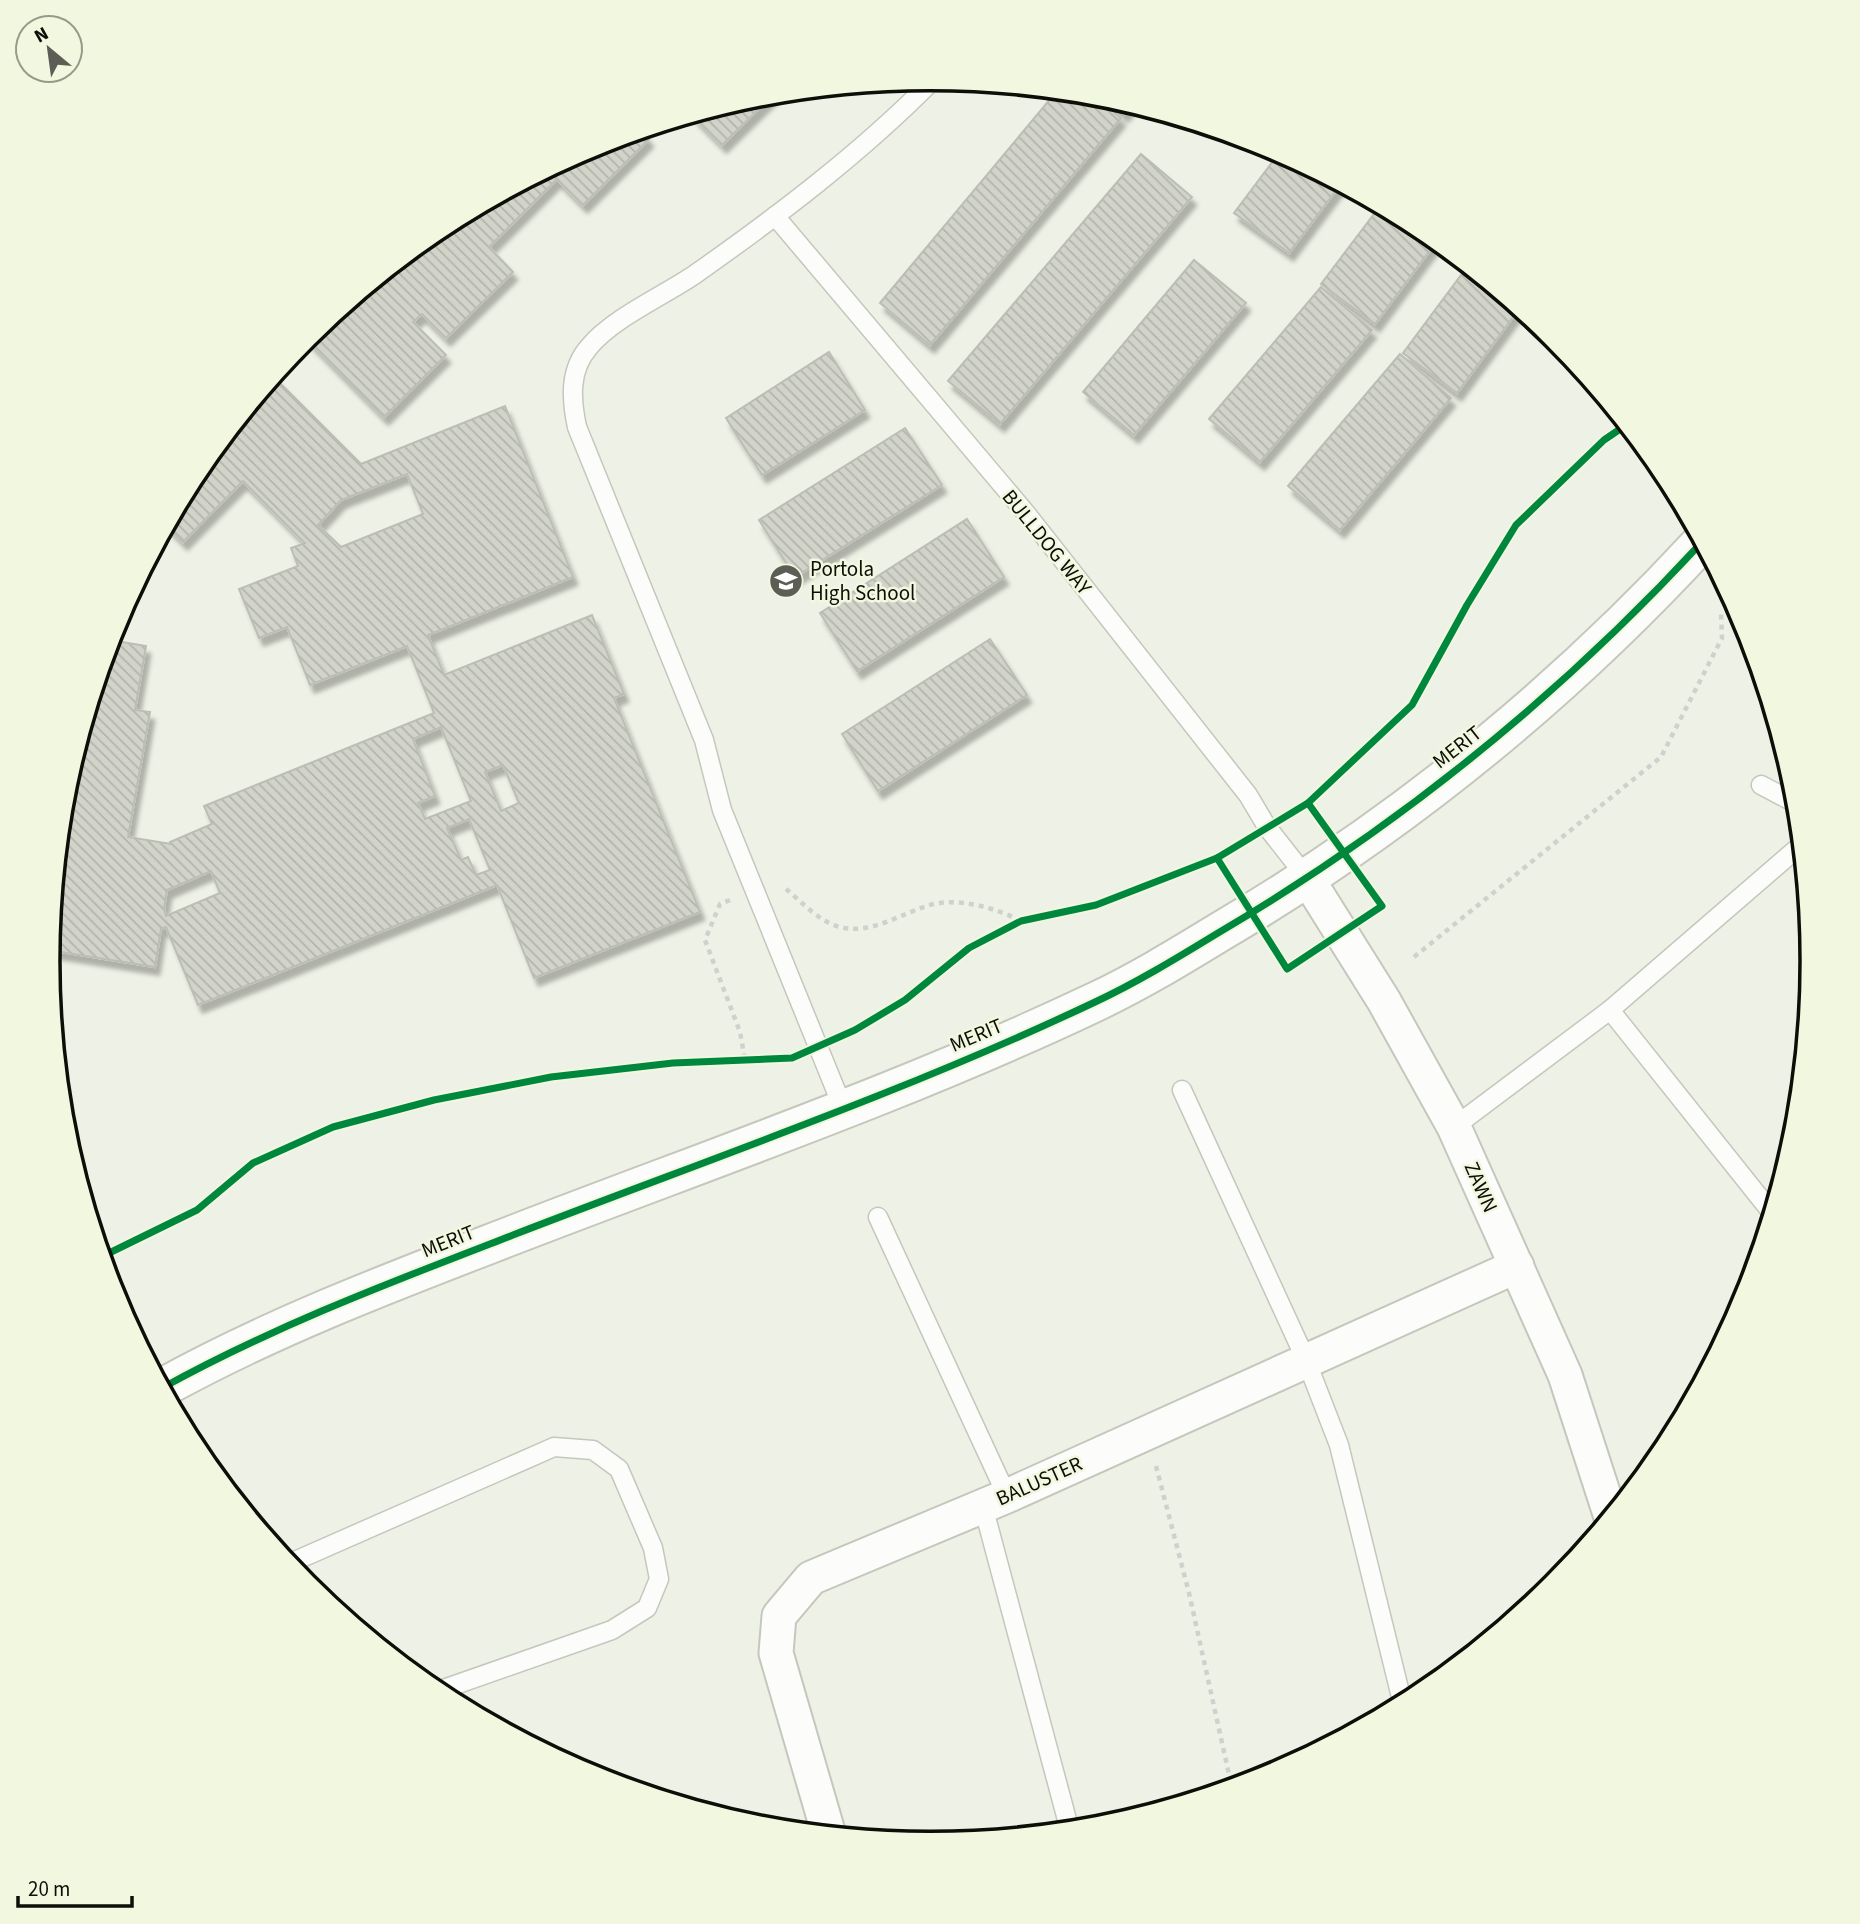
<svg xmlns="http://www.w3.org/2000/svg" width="1860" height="1924" font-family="'Source Sans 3',sans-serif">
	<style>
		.building { fill: url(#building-back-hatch); stroke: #bbbeb4; stroke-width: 2; fill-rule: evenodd; filter: url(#shadow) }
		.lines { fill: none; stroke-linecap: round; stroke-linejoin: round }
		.lane-casing { stroke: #c5c7bd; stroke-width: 21 }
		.street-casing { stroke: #c5c7bd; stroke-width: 37 }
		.secondary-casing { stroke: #c5c7bd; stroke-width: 42 }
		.path { stroke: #d0d1cd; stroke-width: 4.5; stroke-dasharray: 5 5; stroke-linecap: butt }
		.lane { stroke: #fcfdfb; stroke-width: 18 }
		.street { stroke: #fcfdfb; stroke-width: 33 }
		.secondary { stroke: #fcfdfb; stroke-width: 38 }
		.cycleway-casing { stroke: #f2f7df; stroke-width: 11 }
		.cycleway { stroke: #00873e; stroke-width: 7 }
		.labels { text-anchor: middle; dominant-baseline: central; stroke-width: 5; stroke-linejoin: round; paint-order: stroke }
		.street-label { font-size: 21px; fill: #0d0e07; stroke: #f2f7df }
		.poi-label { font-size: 21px; fill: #0d0e07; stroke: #f2f7df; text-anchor: start }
		.rim { fill: none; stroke: #0d0e07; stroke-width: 3.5 }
	</style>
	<defs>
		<pattern id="building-back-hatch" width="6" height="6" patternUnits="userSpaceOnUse" patternTransform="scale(1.75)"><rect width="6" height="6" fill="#d2d4ca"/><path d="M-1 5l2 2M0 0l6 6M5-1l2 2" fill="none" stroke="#b3b5ac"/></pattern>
		<filter id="shadow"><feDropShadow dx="4.5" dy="8" stdDeviation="2" flood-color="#0004"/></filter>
	</defs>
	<rect width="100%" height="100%" fill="#eef1e5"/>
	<g class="building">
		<polygon points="1056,92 1094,95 1121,118 930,345 880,303"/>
		<polygon points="773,95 722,145 693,116 758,96"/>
		<polygon points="1101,96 1103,96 1131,105 1124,114"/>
		<polygon points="642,131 649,139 583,205 557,179 489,247 513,272 446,338 422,314 413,322 446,355 384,417 306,338 440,228 593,146"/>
		<polygon points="1279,153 1340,185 1289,253 1234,213"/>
		<polygon points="1141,154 1192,197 1000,424 948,381"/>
		<polygon points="1380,206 1421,228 1437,241 1375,324 1321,284"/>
		<polygon points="1194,260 1246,303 1134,435 1083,392"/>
		<polygon points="1467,267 1519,309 1457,393 1403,353"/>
		<polygon points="1321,287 1372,330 1260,462 1209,419"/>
		<polygon points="829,352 865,410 762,475 726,418"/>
		<polygon points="1400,354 1451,398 1340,530 1288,486"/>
		<path d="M274,377L361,464L505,406L573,577L428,635L444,675L592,615L624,694L614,698L700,912L534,978L497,885L198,1005L166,927L161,929L155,967L48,950L64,789L110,640L146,646L135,710L150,712L128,837L171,844L170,842L212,824L204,806L434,713L407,646L310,685L287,627L259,638L239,589L298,566L291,548L305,543L243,481L183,542L167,526L196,471ZM407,474L423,514L341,547L318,525L341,500ZM441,727L471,801L425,819L418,803L435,796L413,739ZM503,765L519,803L501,811L485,772ZM469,819L490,870L476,875L468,857L461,860L447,828ZM211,871L220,893L166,916L164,909L167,890Z"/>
		<polygon points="905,428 942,485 795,577 759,520"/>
		<polygon points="967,519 1004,577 857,671 820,613"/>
		<polygon points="990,639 1027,695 878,791 842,734"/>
	</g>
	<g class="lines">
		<g class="lane-casing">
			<g id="lane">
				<polyline points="775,216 1025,512 1248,795 1267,827 1307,878"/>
				<polyline points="1761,785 1797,804"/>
				<polyline points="1610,1010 1772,1213"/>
				<polyline points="1182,1090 1306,1360 1339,1445 1403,1705"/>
				<path d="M843,1108L722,810L704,740L577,427C571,399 569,370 589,347C613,318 663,296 694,275C778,216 861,153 933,80"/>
				<polyline points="1454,1127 1610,1010 1801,845"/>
				<polyline points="878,1217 1007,1496"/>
				<polyline points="983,1506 1070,1831"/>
				<polyline points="288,1564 554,1447 593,1450 619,1469 653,1548 659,1579 647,1608 612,1630 435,1692"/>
				<polyline points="1086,1829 1132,1819"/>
			</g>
		</g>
		<g class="street-casing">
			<g id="street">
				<polyline points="1307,878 1384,1001 1454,1127 1565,1375 1611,1517"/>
				<polyline points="829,1835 776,1653 779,1616 811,1578 1007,1496 1517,1266"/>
			</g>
		</g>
		<g class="secondary-casing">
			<path id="secondary" d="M162,1388C274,1326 394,1281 513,1235C707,1160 905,1092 1093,1003C1136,983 1177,958 1218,933C1398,827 1560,696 1702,542"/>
		</g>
		<g class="path">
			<path d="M786,889C803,903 821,924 844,928C873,933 901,914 927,906C956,896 996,908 1021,921"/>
			<polyline points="730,900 720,904 705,940 740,1032 745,1060"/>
			<polyline points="1414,957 1661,757 1722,638 1721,614"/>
			<polyline points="1156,1466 1189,1593 1232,1788"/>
		</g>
		<use href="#lane" class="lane"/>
		<use href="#street" class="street"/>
		<use href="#secondary" class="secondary"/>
		<g class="cycleway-casing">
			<g id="cycleway">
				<polyline points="1217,858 1287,969 1382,906 1308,803"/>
				<polyline points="101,1257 197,1210 253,1163 333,1127 434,1100 551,1077 673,1063 792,1058 855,1030 905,1000 969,948 1021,921 1096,905 1217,858 1308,803 1412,705 1467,605 1516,525 1604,440 1626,425"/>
				<path d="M162,1388C274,1326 394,1281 513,1235C707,1160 905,1092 1093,1003C1136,983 1177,958 1218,933C1398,827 1560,696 1702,542"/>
			</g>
		</g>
		<use href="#cycleway" class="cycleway"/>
	</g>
	<defs>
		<g id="school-disc" transform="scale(1.75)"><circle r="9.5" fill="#5c5d55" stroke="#f2f7df"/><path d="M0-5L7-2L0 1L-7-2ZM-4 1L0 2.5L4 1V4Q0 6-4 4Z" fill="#fff"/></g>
	</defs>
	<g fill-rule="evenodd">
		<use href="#school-disc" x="786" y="581"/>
	</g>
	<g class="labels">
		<g class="street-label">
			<text transform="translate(1047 542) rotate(51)">BULLDOG WAY</text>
			<text transform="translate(1457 747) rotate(-38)">MERIT</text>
			<text transform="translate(976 1035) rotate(-23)">MERIT</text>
			<text transform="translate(1481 1187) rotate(66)">ZAWN</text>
			<text transform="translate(448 1241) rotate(-22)">MERIT</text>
			<text transform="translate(1039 1481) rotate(-24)">BALUSTER</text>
		</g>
		<g class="poi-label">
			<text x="810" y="569">Portola<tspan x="810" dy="24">High School</tspan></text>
		</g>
	</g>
	<path d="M0 0H1860V1924H0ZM60 961a870 870 0 1 1 1740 0a870 870 0 1 1-1740 0Z" fill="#f2f7df" fill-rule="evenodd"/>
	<path class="rim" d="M60 961a870 870 0 1 1 1740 0a870 870 0 1 1-1740 0Z"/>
	<g transform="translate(49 49) rotate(331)"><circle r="33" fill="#f2f7df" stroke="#969a89" stroke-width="2"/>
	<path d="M0-5L12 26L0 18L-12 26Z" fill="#5c5d55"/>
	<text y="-10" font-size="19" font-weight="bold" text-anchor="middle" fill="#0d0e07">N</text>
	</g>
	<path d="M18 1896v10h114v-10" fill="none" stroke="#0d0e07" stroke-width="3.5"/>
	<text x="28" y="1896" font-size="21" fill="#0d0e07" stroke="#f2f7df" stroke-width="5" paint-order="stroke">20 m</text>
</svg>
